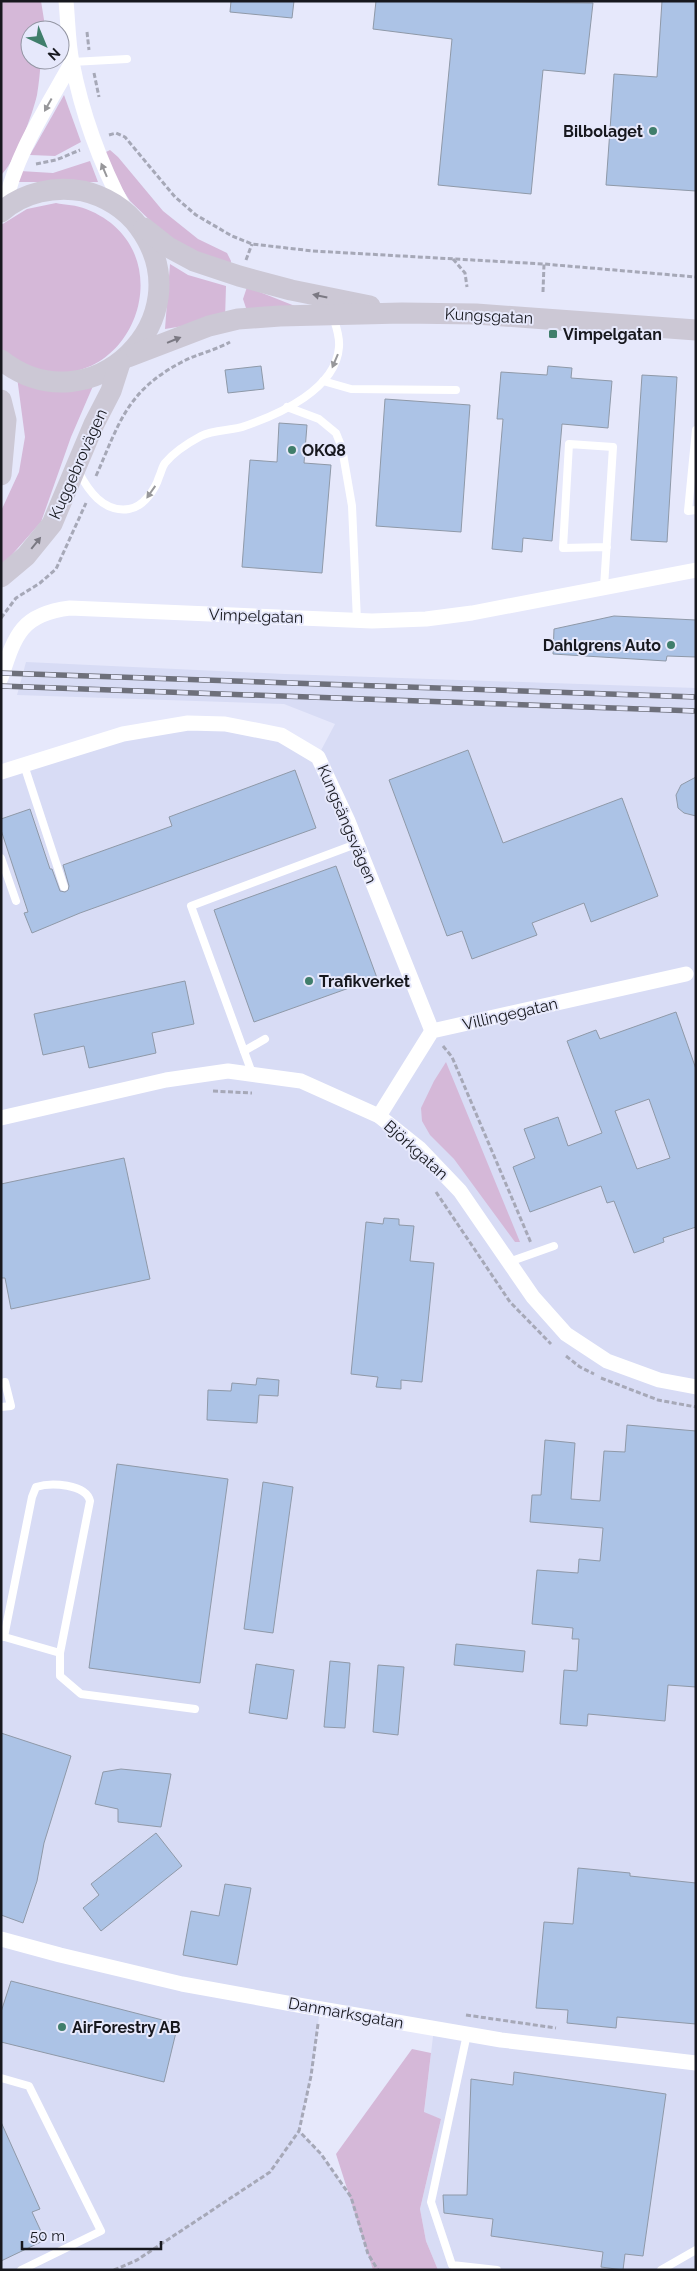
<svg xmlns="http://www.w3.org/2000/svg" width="697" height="2271" font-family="Raleway,sans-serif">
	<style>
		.built { fill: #d8dcf5 }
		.green { fill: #d5b8d8 }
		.building { fill: #acc3e6; stroke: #8f99a8; fill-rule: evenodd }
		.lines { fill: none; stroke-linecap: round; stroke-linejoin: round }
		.path { stroke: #a6a8b7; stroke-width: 3; stroke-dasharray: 5 2.5; stroke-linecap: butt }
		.service { stroke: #fff; stroke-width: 8 }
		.minor { stroke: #fff; stroke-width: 15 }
		.secondary { stroke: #ccc8d5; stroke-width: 21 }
		.rail-casing { stroke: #6e707b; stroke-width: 5.5 }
		.rail { stroke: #e6e8fb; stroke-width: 4; stroke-dasharray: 11; stroke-linecap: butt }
		.oneway { fill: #97979a }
		.oneway2 { fill: #7b7983 }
		.poi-dot { fill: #407e6b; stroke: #e6e8fb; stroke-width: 2 }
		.labels { text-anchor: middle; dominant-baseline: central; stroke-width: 4; stroke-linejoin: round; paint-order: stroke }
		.poi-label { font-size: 16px; font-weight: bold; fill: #17181e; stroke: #e6e8fb; text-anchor: start }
		.street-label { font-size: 16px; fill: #17181e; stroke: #e6e8fb }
	</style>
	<rect width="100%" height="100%" fill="#e6e8fb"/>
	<polygon class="built" points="26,662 285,674 696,688 696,2270 438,2270 426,2241 420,2209 441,2119 424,2113 434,2028 320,2009 311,2076 299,2131 321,2154 351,2197 373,2270 1,2270 1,772 188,723 281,735 318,756 335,724 284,704 17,695"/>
	<g class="green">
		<path d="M1,1H41L45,26L44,30H30V60H41C40,71 39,83 37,95C33,113 15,163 1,175Z"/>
		<polygon points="64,95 81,142 55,156 30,155"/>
		<polygon points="110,150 118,157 163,211 198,239 227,253 231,261 230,267 195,255 159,229 130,201 100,155"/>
		<polygon points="90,161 98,182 15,182 20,171 53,173"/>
		<path d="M56,203C65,205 77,205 86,209C189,249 133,403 27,368C18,365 9,358 1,353V225L27,209Z"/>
		<polygon points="170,264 188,275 226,286 225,319 165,329"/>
		<polygon points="247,287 310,312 247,311 243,299"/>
		<polygon points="17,377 93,386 71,437 41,522 1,567 1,511 19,472 25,437"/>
		<polygon points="446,1062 520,1242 515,1242 454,1159 430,1135 422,1121 421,1108 434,1081"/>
		<polygon points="412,2049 431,2053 424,2112 441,2119 420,2209 426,2241 438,2270 373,2270 336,2154"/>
	</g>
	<g class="building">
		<polygon points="231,1 294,1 292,18 230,12"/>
		<polygon points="376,1 593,3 585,74 543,70 531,194 438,185 452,39 373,29"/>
		<polygon points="662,1 696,1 696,191 606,185 614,74 657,77"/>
		<polygon points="261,366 264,389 228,393 225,370"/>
		<polygon points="548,366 572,368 571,378 612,381 608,428 562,424 552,541 523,538 522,552 492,549 503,419 497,419 501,372 547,375"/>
		<polygon points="642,375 677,377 667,542 631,540"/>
		<polygon points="385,399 470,405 461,532 376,526"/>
		<polygon points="279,423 307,425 304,463 331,465 322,573 242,567 250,460 277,462"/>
		<polygon points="614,616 696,620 696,657 667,656 666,661 553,654 554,629"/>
		<polygon points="468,750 503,843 622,798 658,896 591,922 584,903 532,923 537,935 472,959 462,931 447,936 389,780"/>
		<polygon points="295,770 316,828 80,913 32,933 24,913 28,912 1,830 1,819 30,809 50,869 52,869 60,891 65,892 68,890 69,886 63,865 172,826 169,817"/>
		<polygon points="696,777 696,816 684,813 678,808 676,795 681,785"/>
		<polygon points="336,866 377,978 254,1022 214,910"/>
		<polygon points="185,981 194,1024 152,1033 156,1053 89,1068 84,1046 43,1055 34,1014"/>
		<path d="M676,1012L696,1069V1227L663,1238L664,1242L634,1253L614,1201L607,1203L601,1186L530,1212L513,1167L535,1158L524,1129L558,1117L568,1146L602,1133L567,1041L596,1030L600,1039ZM649,1099L670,1158L637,1169L615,1111Z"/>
		<polygon points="124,1158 150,1279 11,1309 5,1278 1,1278 1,1184"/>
		<polygon points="384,1218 399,1219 399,1225 414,1226 410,1261 434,1263 422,1382 401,1380 401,1389 376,1387 378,1377 351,1374 366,1222 383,1224"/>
		<polygon points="257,1378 279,1380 278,1396 259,1395 257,1423 207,1420 208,1390 231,1391 232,1383 256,1385"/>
		<polygon points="627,1425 696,1431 696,1687 668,1685 665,1721 588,1714 587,1726 560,1724 564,1670 577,1671 579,1639 572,1639 573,1628 532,1624 537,1570 578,1573 579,1559 600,1561 603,1528 530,1522 532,1495 541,1495 545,1440 575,1443 571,1499 600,1501 604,1451 625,1452"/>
		<polygon points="117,1464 228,1479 200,1683 89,1668"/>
		<polygon points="263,1482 293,1487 273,1633 244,1629"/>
		<polygon points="456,1644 525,1651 523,1672 454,1665"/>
		<polygon points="330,1661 350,1663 345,1728 324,1727"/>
		<polygon points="256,1664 294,1670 287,1719 249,1713"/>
		<polygon points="378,1665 404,1667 398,1735 373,1732"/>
		<polygon points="1,1733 71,1756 44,1843 37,1881 23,1923 1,1915"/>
		<polygon points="121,1769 171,1774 161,1827 118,1822 118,1809 95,1804 103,1772"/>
		<polygon points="156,1833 182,1866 101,1931 83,1908 99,1895 91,1884"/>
		<polygon points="578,1868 630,1873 630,1876 696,1883 696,2024 617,2017 616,2028 567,2023 568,2010 536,2008 544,1922 573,1924"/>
		<polygon points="225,1884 251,1888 237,1965 183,1955 191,1911 219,1916"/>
		<polygon points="11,1981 178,2024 164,2082 1,2042 1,2012"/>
		<polygon points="514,2072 666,2094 643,2256 625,2254 623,2270 601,2267 603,2252 491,2236 493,2219 444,2213 443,2195 467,2195 471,2079 513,2085"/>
		<polygon points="1,2122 40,2209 32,2212 45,2240 1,2261"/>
	</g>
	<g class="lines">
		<g class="path">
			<polyline points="87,32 89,50"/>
			<polyline points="94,73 99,97"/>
			<polyline points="109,135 116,133 125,137 175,197 196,215 232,236 252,244 313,251 544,264 696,277"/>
			<polyline points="36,164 56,160 80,150"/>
			<polyline points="453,259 465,273 467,287"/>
			<polyline points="246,260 252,244"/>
			<polyline points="543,292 544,264"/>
			<path d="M96,476C119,424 126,392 180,363C196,354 214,351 230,342"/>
			<polyline points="1,618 16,598 40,583 56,569 86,503"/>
			<polyline points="443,1046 452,1057 531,1243"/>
			<polyline points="213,1091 252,1093"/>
			<polyline points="436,1192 510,1302 551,1344"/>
			<polyline points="566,1356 580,1367 594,1374"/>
			<polyline points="601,1378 658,1400 696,1407"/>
			<polyline points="466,2015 556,2028"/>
			<polyline points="318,2024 311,2076 299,2131 321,2154 351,2197 368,2254 378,2270"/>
			<polyline points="114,2270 137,2260 270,2172 299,2131"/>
		</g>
		<g class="service">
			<polyline points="72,62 127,59"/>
			<polyline points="323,381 351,389 456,390"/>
			<polyline points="287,407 319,419 336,433 342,448 352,506 357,621"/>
			<polyline points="696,430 688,511 696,510"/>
			<path d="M78,471C88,490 103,513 129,509C143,507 155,490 159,477C161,473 162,467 165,463C174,452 188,443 201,436C214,429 232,431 245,426C280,414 336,389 339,347C340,336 336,326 333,317"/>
			<polyline points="604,587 613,447 569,444 563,548 607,547"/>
			<polyline points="24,765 64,887"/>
			<polyline points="1,858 16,901"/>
			<polyline points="244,1051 265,1039"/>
			<polyline points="252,1073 191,906 356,844"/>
			<polyline points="509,1262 554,1246"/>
			<polyline points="1,1407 11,1406 5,1382"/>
			<polyline points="1,1636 60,1653 60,1676 81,1694 195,1709"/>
			<path d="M4,1637L32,1497L36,1487C51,1482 86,1484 90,1501L60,1653"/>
			<polyline points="467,2034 431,2202 452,2265 497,2270"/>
			<polyline points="1,2078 29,2086 101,2231 21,2270"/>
			<polyline points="661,2270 696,2250"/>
		</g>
		<g class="minor">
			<path d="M66,1C68,21 68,43 72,62C82,114 100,163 125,210"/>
			<path d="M4,210C14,156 46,109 72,62"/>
			<path d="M1,678C15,635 21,614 70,608L372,621L426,619L472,613L696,570"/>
			<polyline points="1,772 123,734 188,723 225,724 281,735 318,757 348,821 432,1031"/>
			<polyline points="379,1116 432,1031 686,974"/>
			<polyline points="1,1118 166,1080 228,1071 301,1081 379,1116 419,1148 460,1191 533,1297 566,1334 607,1361 659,1380 696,1387"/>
			<polyline points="1,1939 60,1955 182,1984 298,2005 501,2040 696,2063"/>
		</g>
		<g class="secondary">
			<path d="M1,212C24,192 54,186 83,191C105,196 126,209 139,227C206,319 90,430 1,360"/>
			<polyline points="144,228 168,247 194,261 239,276 291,290 370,306"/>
			<polyline points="128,357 209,326 238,319 280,316 402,313 476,314 696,330"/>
			<polyline points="1,400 6,420 1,475"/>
			<polyline points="1,577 26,556 52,524 94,424 111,391 120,363"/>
		</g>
		<g class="rail-casing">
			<g id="rail">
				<polyline points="1,673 696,697"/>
				<polyline points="1,686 696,711"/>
			</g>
		</g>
		<use href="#rail" class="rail"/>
	</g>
	<defs><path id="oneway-solid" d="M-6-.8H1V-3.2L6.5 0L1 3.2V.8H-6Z" transform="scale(1.25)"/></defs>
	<g class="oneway">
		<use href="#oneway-solid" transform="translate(48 105) rotate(119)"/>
		<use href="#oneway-solid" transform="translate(104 170) rotate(-113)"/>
		<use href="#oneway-solid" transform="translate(335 361) rotate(113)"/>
		<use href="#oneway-solid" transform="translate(151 492) rotate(125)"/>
	</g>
	<g class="oneway2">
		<use href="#oneway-solid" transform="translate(320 296) rotate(-168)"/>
		<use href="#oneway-solid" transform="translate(174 340) rotate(-22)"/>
		<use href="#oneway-solid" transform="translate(36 543) rotate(-51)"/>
	</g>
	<g class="poi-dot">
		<circle cx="653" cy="131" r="5"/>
		<rect x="548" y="329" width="10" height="10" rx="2.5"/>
		<circle cx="292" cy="450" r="5"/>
		<circle cx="671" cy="645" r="5"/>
		<circle cx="309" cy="981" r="5"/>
		<circle cx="62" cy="2027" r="5"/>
	</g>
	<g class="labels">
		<g class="poi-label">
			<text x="643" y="131" text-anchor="end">Bilbolaget</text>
			<text x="563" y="334">Vimpelgatan</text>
			<text x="302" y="450">OKQ8</text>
			<text x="661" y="645" text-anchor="end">Dahlgrens Auto</text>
			<text x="319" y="981">Trafikverket</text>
			<text x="72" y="2027">AirForestry AB</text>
		</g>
		<g class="street-label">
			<text transform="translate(489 316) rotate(3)">Kungsgatan</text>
			<text transform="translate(78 464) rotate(-66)">Kuggebrovägen</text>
			<text transform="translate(256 616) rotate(2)">Vimpelgatan</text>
			<text transform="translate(347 824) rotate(67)">Kungsängsvägen</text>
			<text transform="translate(510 1014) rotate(-13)">Villingegatan</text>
			<text transform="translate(416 1150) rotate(42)">Björkgatan</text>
			<text transform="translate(346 2013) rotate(10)">Danmarksgatan</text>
		</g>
	</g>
	<rect width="697" height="2271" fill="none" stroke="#17181e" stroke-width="5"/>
	<g transform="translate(45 45) rotate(136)"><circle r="24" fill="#e6e8fb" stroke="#9395a3"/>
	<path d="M0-4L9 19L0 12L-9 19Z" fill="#407e6b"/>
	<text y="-8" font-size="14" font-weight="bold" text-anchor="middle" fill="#17181e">N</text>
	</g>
	<path d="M22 2241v8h139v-8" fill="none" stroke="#17181e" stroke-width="2.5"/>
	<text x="30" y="2241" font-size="15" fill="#17181e" stroke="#e6e8fb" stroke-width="4" paint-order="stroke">50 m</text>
</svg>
